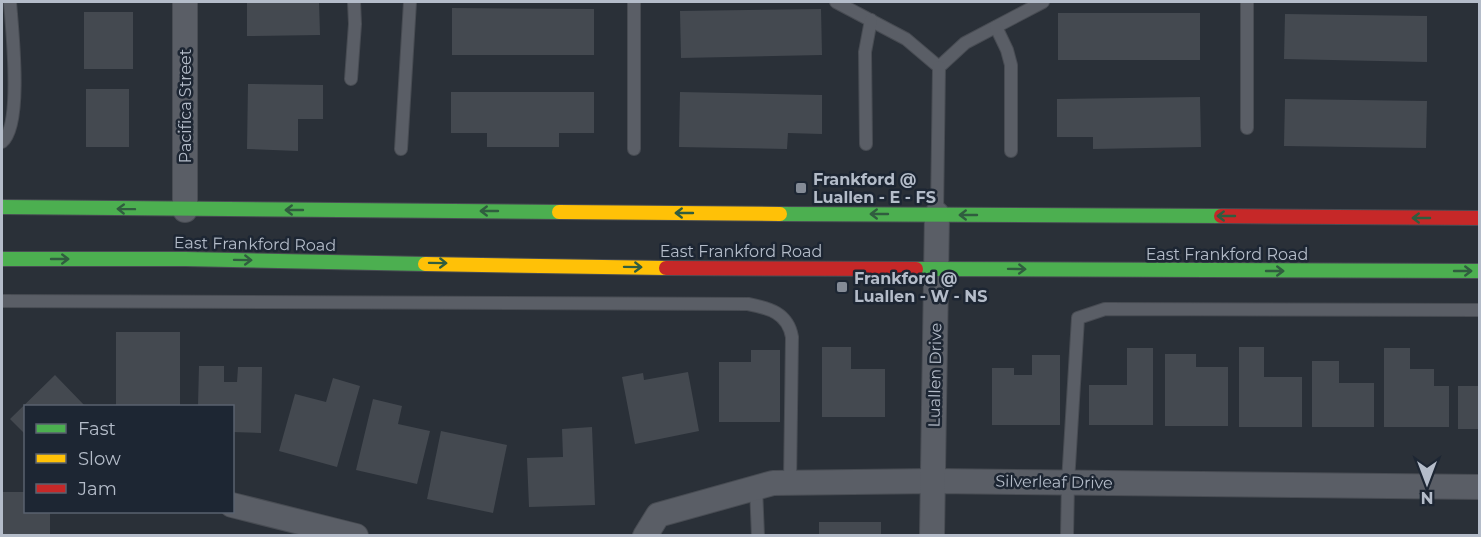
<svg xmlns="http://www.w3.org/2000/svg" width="1481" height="537" font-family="Montserrat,sans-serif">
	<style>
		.building { fill: #444950 }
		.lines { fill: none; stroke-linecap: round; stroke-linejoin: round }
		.lane-casing { stroke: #484c53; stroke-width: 14 }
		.street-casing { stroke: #484c53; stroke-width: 26 }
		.fast-casing { stroke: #484c53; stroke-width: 16 }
		.slow-casing { stroke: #484c53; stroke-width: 16 }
		.jam-casing { stroke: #484c53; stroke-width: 16 }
		.lane { stroke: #5a5e66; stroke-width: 12 }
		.street { stroke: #5a5e66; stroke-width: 24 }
		.fast { stroke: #4caf50; stroke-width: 14 }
		.slow { stroke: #ffc107; stroke-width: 14 }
		.jam { stroke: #c62828; stroke-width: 14 }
		.oneway { stroke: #305d3f }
		.poi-dot { fill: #848b96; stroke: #1d2633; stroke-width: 2 }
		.labels { text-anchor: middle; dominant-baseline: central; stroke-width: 5; stroke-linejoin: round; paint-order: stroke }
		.street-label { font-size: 16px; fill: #b4bcc9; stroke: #1d2633 }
		.poi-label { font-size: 16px; font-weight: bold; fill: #b4bcc9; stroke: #1d2633; text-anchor: start }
	</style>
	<rect width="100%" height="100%" fill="#2a3038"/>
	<g class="building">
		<polygon points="247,2 319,2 320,35 247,36"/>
		<polygon points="452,8 594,9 594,55 452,55"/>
		<polygon points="821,9 822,55 681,58 680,11"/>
		<rect x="84" y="12" width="49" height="57"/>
		<rect x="1058" y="13" width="142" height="47"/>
		<polygon points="1285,14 1427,16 1427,62 1284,59"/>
		<polygon points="248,84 323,85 323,119 298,119 298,151 247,149"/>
		<rect x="86" y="89" width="43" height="58"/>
		<polygon points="451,92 594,92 594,133 559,133 559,147 487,147 487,133 451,133"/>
		<polygon points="680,92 822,95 822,134 788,133 787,149 679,147"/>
		<polygon points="1200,97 1201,147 1093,149 1093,137 1057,137 1057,99"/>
		<polygon points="1285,99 1427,101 1426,148 1284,146"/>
		<rect x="116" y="332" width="64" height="74"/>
		<polygon points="822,347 851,347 851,369 885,369 885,417 822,417"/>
		<polygon points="1239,347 1264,347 1264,377 1302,377 1302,427 1239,427"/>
		<polygon points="1127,348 1153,348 1153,425 1089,425 1089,385 1127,385"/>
		<polygon points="1384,348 1410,348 1410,369 1434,369 1434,386 1449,386 1449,427 1384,427"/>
		<polygon points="751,350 780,350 780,422 719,422 719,362 751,362"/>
		<polygon points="1165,354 1196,354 1196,367 1228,367 1228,426 1165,426"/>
		<polygon points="1032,355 1060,355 1060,425 992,425 992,368 1014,368 1014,375 1032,375"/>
		<polygon points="1312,361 1339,361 1339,383 1374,383 1374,427 1312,427"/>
		<polygon points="199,366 224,366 224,382 237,382 238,367 262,367 261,433 232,432 232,406 198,406"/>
		<polygon points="688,372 699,431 635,444 622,377 643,373 644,380"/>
		<polygon points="55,375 85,406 26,406 26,435 10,419"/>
		<polygon points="333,378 360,386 337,467 279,451 295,394 326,402"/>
		<rect x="1458" y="386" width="22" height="43"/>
		<polygon points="373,399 402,406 398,424 430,431 417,484 356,470"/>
		<polygon points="592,427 595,505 529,507 527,458 563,457 562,429"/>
		<polygon points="441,431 507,445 493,513 427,499"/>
		<polygon points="2,492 26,492 26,512 50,512 50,536 2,536"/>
		<rect x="819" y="522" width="62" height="14"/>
	</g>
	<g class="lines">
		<g class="lane-casing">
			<g id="lane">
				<polyline points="836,2 906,39 939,67 965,43 1043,2"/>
				<polyline points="996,27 1007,50 1011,65 1011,151"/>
				<polyline points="351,79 355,24 354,2"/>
				<polyline points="1247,128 1247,2"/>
				<path d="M2,142C23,126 12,29 10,2"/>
				<polyline points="866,144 865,52 871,20"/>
				<polyline points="401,149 410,2"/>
				<polyline points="634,149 634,2"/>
				<polyline points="937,213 939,67"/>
				<path d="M2,301L748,304C769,308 788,313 792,337L790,483"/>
				<polyline points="756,488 758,536"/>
				<polyline points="1067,536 1068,482 1078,318 1105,309 1480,310"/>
			</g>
		</g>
		<g class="street-casing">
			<g id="street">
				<polyline points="185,2 185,210"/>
				<polyline points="232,505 356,536"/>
				<polyline points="645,536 658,515 773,483 934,481 1480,487"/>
				<polyline points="932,536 937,214"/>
			</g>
		</g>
		<g class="fast-casing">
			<g id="fast">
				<polyline points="2,207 559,212"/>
				<polyline points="780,214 1221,216"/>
				<polyline points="2,259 185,259 425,264"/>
				<polyline points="916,269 1480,271"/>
			</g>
		</g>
		<g class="slow-casing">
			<g id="slow">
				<polyline points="559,212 780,214"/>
				<polyline points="425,264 666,268"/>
			</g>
		</g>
		<g class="jam-casing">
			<g id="jam">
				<polyline points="1221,216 1480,218"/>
				<polyline points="666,268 916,269"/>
			</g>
		</g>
		<use href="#lane" class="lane"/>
		<use href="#street" class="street"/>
		<use href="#fast" class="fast"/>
		<use href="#slow" class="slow"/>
		<use href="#jam" class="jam"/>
	</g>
	<defs><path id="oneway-shaft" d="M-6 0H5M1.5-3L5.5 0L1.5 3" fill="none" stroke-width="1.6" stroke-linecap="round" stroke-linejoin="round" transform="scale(1.5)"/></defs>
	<g class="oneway">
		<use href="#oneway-shaft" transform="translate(126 209) rotate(-179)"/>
		<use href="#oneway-shaft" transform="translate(294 210) rotate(180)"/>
		<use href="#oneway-shaft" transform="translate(489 211) rotate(-180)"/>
		<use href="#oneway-shaft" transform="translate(684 213) rotate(-180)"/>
		<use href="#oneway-shaft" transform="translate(879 214) rotate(-180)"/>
		<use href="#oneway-shaft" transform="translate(968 215) rotate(-180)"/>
		<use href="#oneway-shaft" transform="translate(1226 216) rotate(-180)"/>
		<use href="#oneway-shaft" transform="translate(1421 218) rotate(-180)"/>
		<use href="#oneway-shaft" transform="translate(60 259)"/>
		<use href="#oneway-shaft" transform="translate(243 260) rotate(1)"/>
		<use href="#oneway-shaft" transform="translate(438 263) rotate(1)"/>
		<use href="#oneway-shaft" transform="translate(633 267) rotate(1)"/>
		<use href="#oneway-shaft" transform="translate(1017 269) rotate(1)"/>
		<use href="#oneway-shaft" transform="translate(1275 271)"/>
		<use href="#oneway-shaft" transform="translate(1463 271)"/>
	</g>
	<g class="poi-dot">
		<rect x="795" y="182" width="12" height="12" rx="3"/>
		<rect x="836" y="281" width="12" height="12" rx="3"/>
	</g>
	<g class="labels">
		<g class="street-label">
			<text transform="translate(185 106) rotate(-90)">Pacifica Street</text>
			<text transform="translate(255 244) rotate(1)">East Frankford Road</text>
			<text x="741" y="251">East Frankford Road</text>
			<text x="1227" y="254">East Frankford Road</text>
			<text transform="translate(935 375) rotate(-89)">Luallen Drive</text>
			<text transform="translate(1054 482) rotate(1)">Silverleaf Drive</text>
		</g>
		<g class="poi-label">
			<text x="813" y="179">Frankford @<tspan x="813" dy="18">Luallen - E - FS</tspan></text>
			<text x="854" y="278">Frankford @<tspan x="854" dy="18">Luallen - W - NS</tspan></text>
		</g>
	</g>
	<rect width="1481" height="537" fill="none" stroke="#b4bcc9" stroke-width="6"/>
	<rect x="24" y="405" width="210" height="108" fill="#1d2633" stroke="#59626f" stroke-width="1.5"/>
	<rect x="36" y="424" width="30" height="9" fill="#4caf50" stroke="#59626f" stroke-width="1.5"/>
	<text x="78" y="435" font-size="18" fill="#b4bcc9">Fast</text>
	<rect x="36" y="454" width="30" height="9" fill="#ffc107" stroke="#59626f" stroke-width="1.5"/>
	<text x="78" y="465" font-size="18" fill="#b4bcc9">Slow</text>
	<rect x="36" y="484" width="30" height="9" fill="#c62828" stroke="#59626f" stroke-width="1.5"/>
	<text x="78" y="495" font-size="18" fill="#b4bcc9">Jam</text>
	<g transform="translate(1427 483) rotate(180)" stroke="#1d2633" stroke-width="4.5" paint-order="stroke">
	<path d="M0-4.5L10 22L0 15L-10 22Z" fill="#b4bcc9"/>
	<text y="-9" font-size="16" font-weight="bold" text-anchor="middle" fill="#b4bcc9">N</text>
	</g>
</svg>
